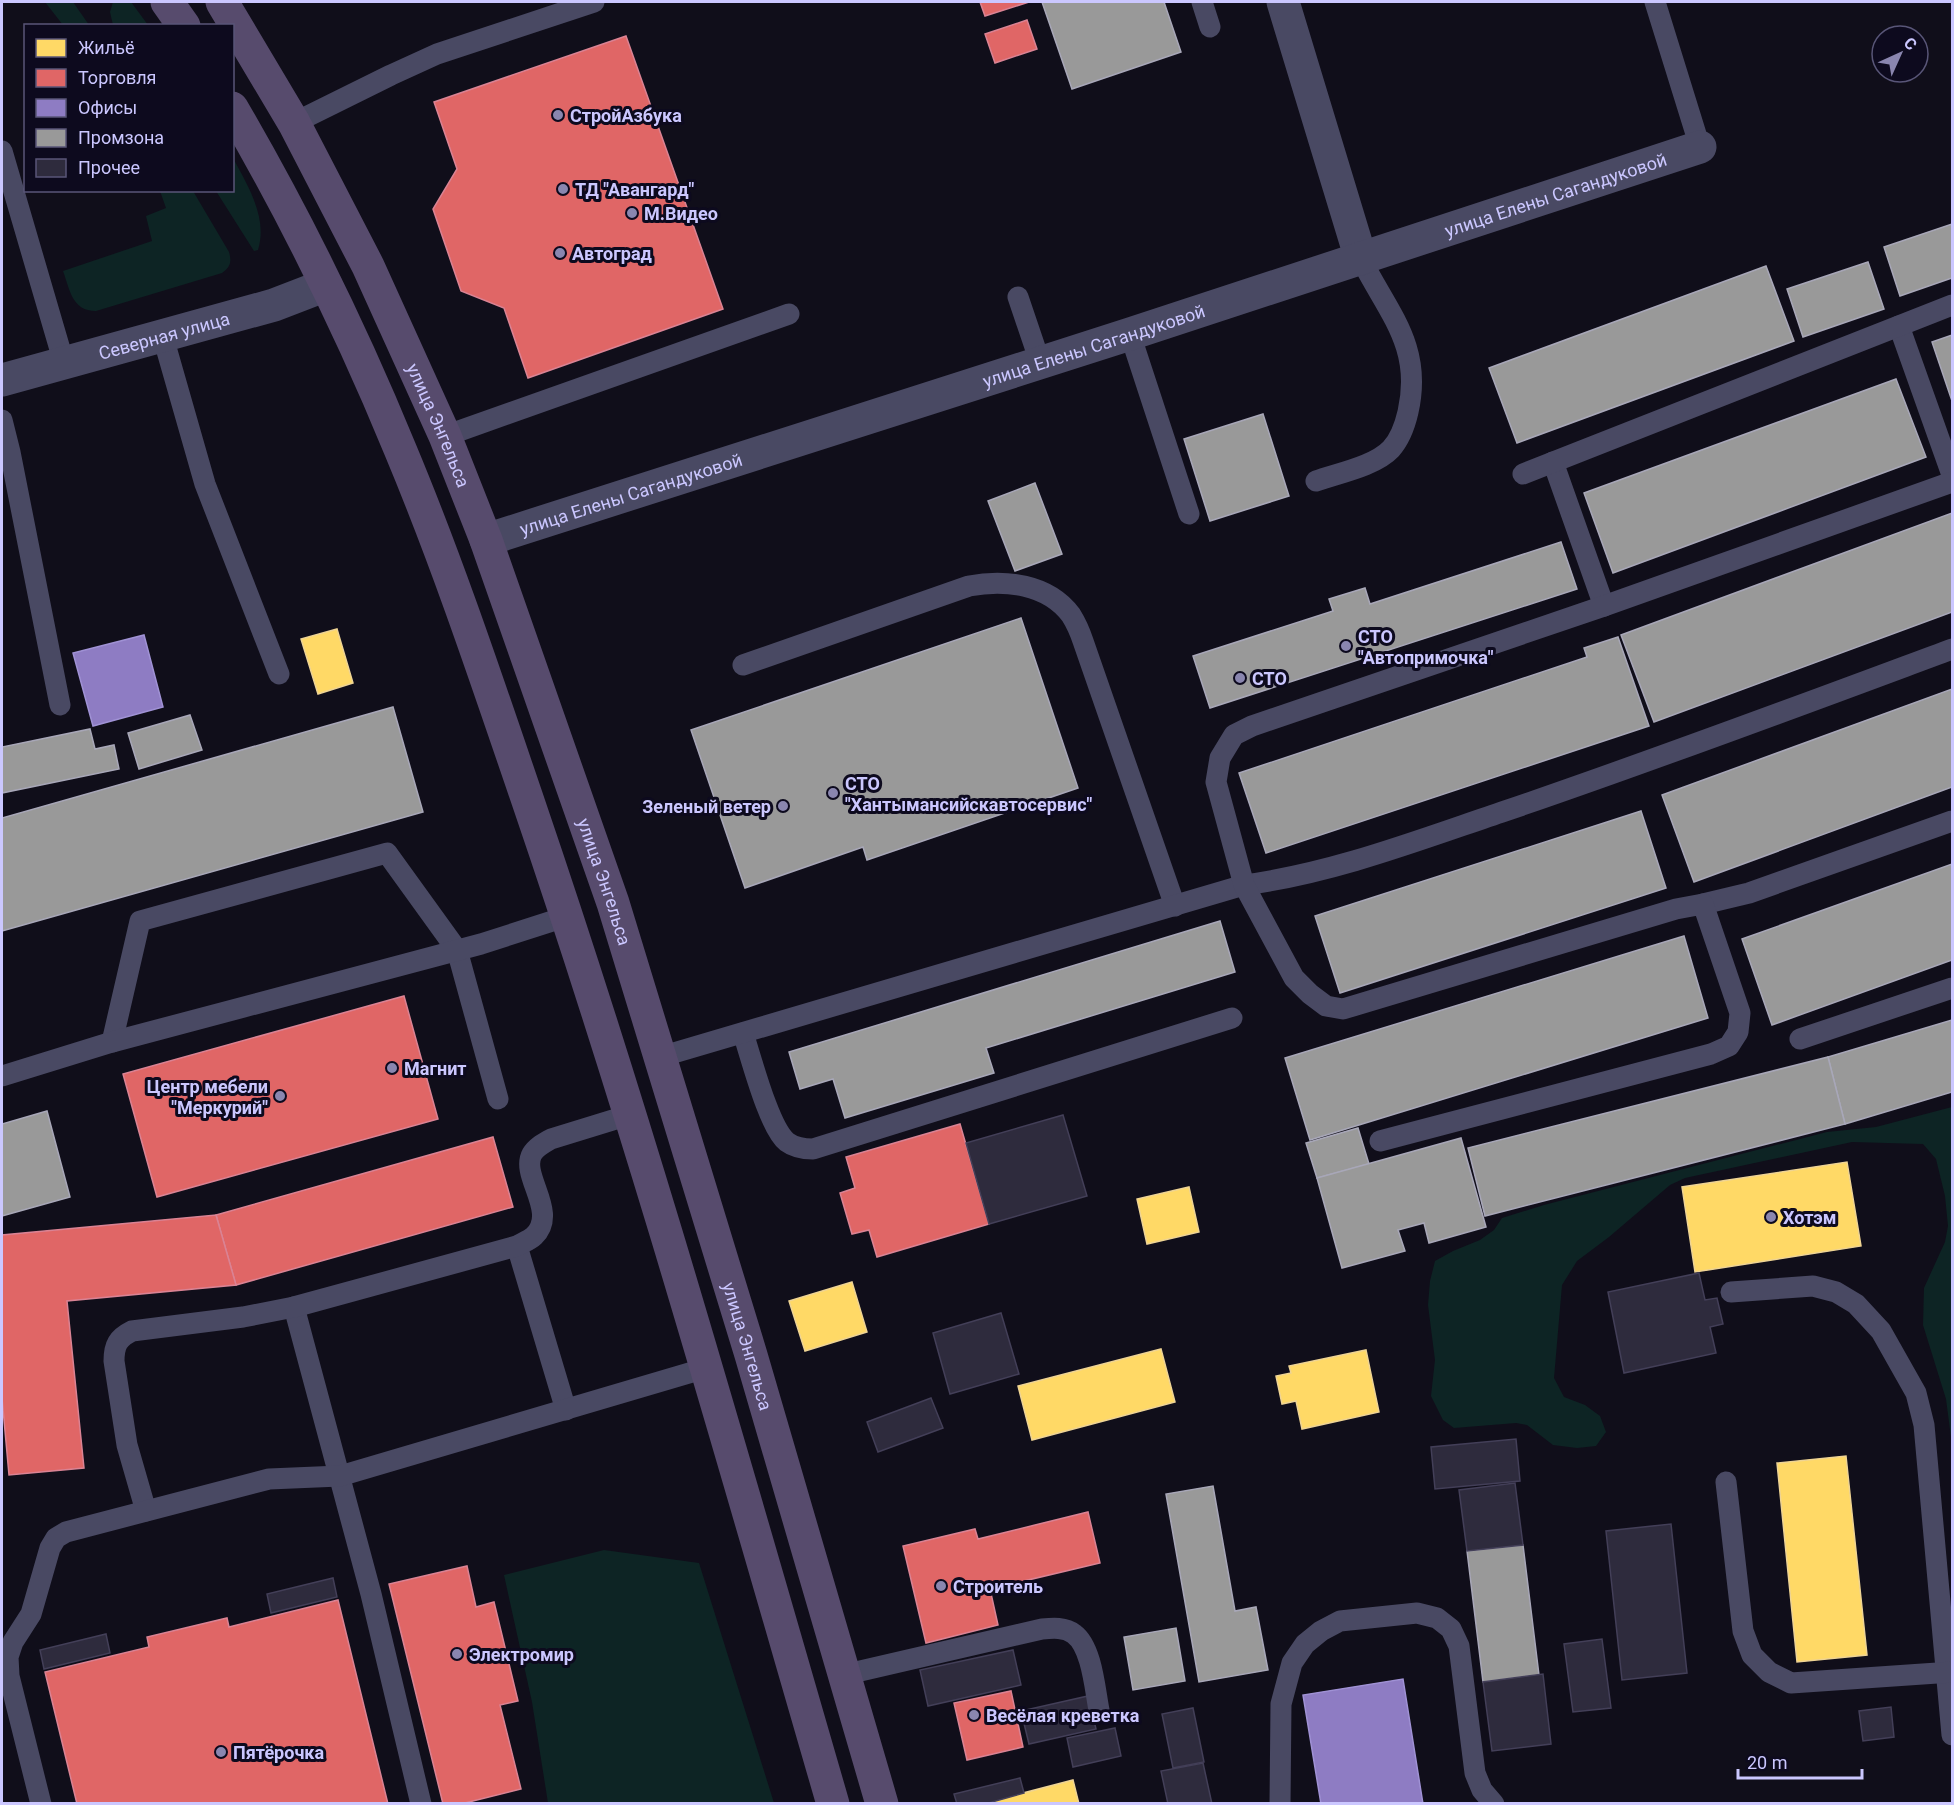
<svg xmlns="http://www.w3.org/2000/svg" width="1954" height="1805" font-family="Roboto,sans-serif">
	<style>
		.green { fill: #0d2424 }
		.homes { fill: #ffd966; stroke: #efd494; stroke-width: 1.5 }
		.shops { fill: #e06666; stroke: #da8394; stroke-width: 1.5 }
		.offices { fill: #8e7cc3; stroke: #a092d5; stroke-width: 1.5 }
		.industry { fill: #999; stroke: #a8a7b8; stroke-width: 1.5 }
		.building { fill: #2e2b3d; stroke: #433f58; stroke-width: 1.5 }
		.lines { fill: none; stroke-linecap: round; stroke-linejoin: round }
		.service { stroke: #494963; stroke-width: 21 }
		.minor { stroke: #494963; stroke-width: 33 }
		.tertiary { stroke: #494963; stroke-width: 33 }
		.primary { stroke: #574b6d; stroke-width: 33 }
		.poi-dot { fill: #8a86af; stroke: #0d0a1e; stroke-width: 2 }
		.labels { text-anchor: middle; dominant-baseline: central; stroke-width: 6; stroke-linejoin: round; paint-order: stroke }
		.poi-label { font-size: 18px; font-weight: bold; fill: #cbc7ff; stroke: #0d0a1e; text-anchor: start }
		.street-label { font-size: 18px; fill: #cbc7ff; stroke: #0d0a1e }
	</style>
	<rect width="100%" height="100%" fill="#100e1a"/>
	<g class="green">
		<polygon points="45,2 73,2 89,25 63,25"/>
		<polygon points="113,2 131,2 148,25 113,25 110,12"/>
		<path d="M233,158C248,186 268,218 258,250L254,251L216,191L232,190Z"/>
		<path d="M160,191H193L229,252C232,263 230,267 222,273L96,311C72,311 70,290 63,271L152,241L146,216L166,208Z"/>
		<polygon points="1952,1107 1952,1445 1946,1399 1923,1325 1924,1288 1945,1242 1948,1226 1945,1196 1936,1159 1923,1144 1852,1142 1685,1178 1670,1185 1609,1237 1577,1261 1562,1285 1554,1378 1564,1397 1585,1405 1600,1416 1606,1432 1596,1446 1577,1448 1553,1445 1527,1425 1516,1423 1454,1428 1443,1420 1431,1396 1435,1360 1428,1305 1430,1281 1435,1261 1453,1251 1480,1240 1494,1230 1502,1218 1544,1205 1827,1132 1876,1127"/>
		<polygon points="604,1550 699,1563 774,1803 548,1803 532,1702 504,1575"/>
	</g>
	<g class="homes">
		<polygon points="337,629 353,683 318,694 301,639"/>
		<polygon points="1847,1162 1861,1246 1695,1272 1682,1187"/>
		<polygon points="1189,1187 1199,1232 1147,1244 1137,1199"/>
		<polygon points="852,1282 867,1332 805,1351 789,1301"/>
		<polygon points="1161,1349 1175,1402 1032,1440 1018,1386"/>
		<polygon points="1366,1350 1379,1412 1302,1429 1296,1401 1282,1404 1276,1376 1291,1373 1289,1366"/>
		<polygon points="1846,1456 1867,1655 1797,1662 1777,1463"/>
		<polygon points="1073,1780 1079,1804 985,1804 985,1803"/>
	</g>
	<g class="shops">
		<polygon points="980,2 1029,2 985,16"/>
		<polygon points="1027,20 1037,49 995,63 985,34"/>
		<polygon points="626,36 723,309 528,378 504,308 461,291 433,209 457,169 434,102"/>
		<polygon points="404,996 438,1119 157,1197 123,1074"/>
		<polygon points="960,1124 989,1224 877,1257 869,1230 852,1234 840,1193 855,1188 846,1157"/>
		<polygon points="493,1137 513,1207 236,1285 216,1215"/>
		<polygon points="216,1215 236,1285 67,1301 84,1468 9,1475 2,1398 2,1235"/>
		<polygon points="1088,1512 1100,1563 990,1589 998,1625 926,1643 903,1546 975,1529 978,1539"/>
		<polygon points="467,1566 476,1607 494,1602 518,1701 500,1705 521,1789 461,1804 443,1804 389,1584"/>
		<polygon points="338,1600 388,1804 77,1804 45,1672 149,1647 147,1637 227,1618 229,1627"/>
		<polygon points="1011,1691 1023,1747 967,1760 954,1703"/>
	</g>
	<g class="offices">
		<polygon points="144,635 163,707 93,726 73,653"/>
		<polygon points="1403,1679 1423,1804 1321,1804 1303,1695"/>
	</g>
	<g class="industry">
		<polygon points="1042,2 1164,2 1181,52 1072,89"/>
		<polygon points="1952,224 1952,278 1900,296 1884,247"/>
		<polygon points="1868,262 1884,309 1803,337 1787,289"/>
		<polygon points="1766,266 1794,341 1517,443 1489,368"/>
		<polygon points="1952,335 1952,401 1932,342"/>
		<polygon points="1896,379 1926,457 1613,573 1584,493"/>
		<polygon points="1263,414 1289,496 1210,521 1184,439"/>
		<polygon points="1035,483 1062,554 1015,571 988,501"/>
		<polygon points="1952,513 1952,612 1654,722 1621,635"/>
		<polygon points="1561,542 1577,589 1210,708 1193,656 1333,611 1329,599 1365,588 1370,604"/>
		<polygon points="1021,618 1078,788 867,860 863,847 745,888 691,730"/>
		<polygon points="1618,637 1649,726 1266,853 1239,773 1587,657 1584,648"/>
		<polygon points="1952,689 1952,787 1694,882 1662,795"/>
		<polygon points="393,707 423,812 2,931 2,818"/>
		<polygon points="190,715 202,750 139,769 128,733"/>
		<polygon points="90,729 95,749 114,745 119,769 2,793 2,747"/>
		<polygon points="1641,811 1666,888 1340,993 1315,916"/>
		<polygon points="1952,864 1952,960 1772,1025 1742,939"/>
		<polygon points="1220,921 1235,972 986,1048 994,1073 845,1118 833,1079 800,1089 789,1052"/>
		<polygon points="1684,936 1708,1018 1310,1140 1285,1058"/>
		<polygon points="1952,1020 1952,1092 1845,1124 1828,1057"/>
		<polygon points="1828,1057 1845,1124 1485,1216 1468,1148"/>
		<polygon points="47,1111 70,1197 2,1216 2,1124"/>
		<polygon points="1358,1128 1369,1164 1317,1178 1306,1143"/>
		<polygon points="1461,1138 1486,1227 1429,1243 1424,1223 1398,1230 1405,1251 1342,1268 1317,1178"/>
		<polygon points="1213,1486 1235,1611 1256,1607 1268,1670 1199,1682 1166,1494"/>
		<polygon points="1523,1545 1539,1675 1483,1682 1467,1551"/>
		<polygon points="1176,1628 1185,1681 1133,1690 1124,1637"/>
	</g>
	<g class="building">
		<polygon points="1063,1115 1087,1196 989,1224 966,1143"/>
		<polygon points="1699,1273 1705,1300 1717,1298 1723,1324 1710,1327 1716,1353 1624,1373 1608,1292"/>
		<polygon points="1001,1313 1019,1374 950,1394 933,1333"/>
		<polygon points="931,1398 943,1428 878,1452 867,1422"/>
		<polygon points="1516,1439 1520,1481 1435,1489 1431,1447"/>
		<polygon points="1515,1483 1523,1545 1467,1551 1459,1490"/>
		<polygon points="1671,1524 1687,1673 1622,1680 1606,1531"/>
		<polygon points="333,1578 337,1597 271,1613 267,1594"/>
		<polygon points="106,1634 110,1653 44,1669 40,1650"/>
		<polygon points="1602,1639 1611,1708 1573,1712 1564,1644"/>
		<polygon points="1013,1650 1021,1685 928,1706 920,1670"/>
		<polygon points="1543,1674 1551,1744 1492,1751 1483,1682"/>
		<polygon points="1088,1696 1096,1729 1029,1744 1021,1711"/>
		<polygon points="1891,1707 1894,1737 1863,1741 1859,1711"/>
		<polygon points="1193,1708 1204,1762 1173,1768 1162,1714"/>
		<polygon points="1115,1728 1121,1756 1073,1767 1067,1738"/>
		<polygon points="1203,1763 1212,1804 1168,1804 1161,1771"/>
		<polygon points="1020,1778 1024,1793 985,1804 957,1804 954,1794"/>
	</g>
	<g class="lines">
		<g class="service">
			<polyline points="1202,2 1210,27"/>
			<polyline points="1655,2 1700,147"/>
			<polyline points="294,123 391,75 437,54 594,2"/>
			<polyline points="2,151 64,363"/>
			<polyline points="1018,297 1040,362"/>
			<polyline points="1899,326 1952,475"/>
			<polyline points="1130,334 1189,514"/>
			<polyline points="163,337 205,484 279,674"/>
			<polyline points="2,420 10,452 60,705"/>
			<polyline points="445,436 789,314"/>
			<polyline points="1553,462 1604,606"/>
			<polyline points="1523,474 1952,305"/>
			<path d="M1316,481C1339,473 1375,466 1391,449C1401,438 1405,425 1408,412C1423,346 1388,313 1361,259"/>
			<path d="M743,665L969,586C1005,579 1048,584 1071,615C1076,623 1080,632 1083,641L1175,906"/>
			<polyline points="1703,904 1749,893 1952,821"/>
			<path d="M743,1033C751,1057 769,1128 787,1142C795,1148 803,1149 813,1149L1232,1018"/>
			<polyline points="1800,1039 1952,988"/>
			<polyline points="112,1042 140,921 387,853 457,950 498,1099"/>
			<path d="M660,1057L1244,885C1334,873 1419,840 1505,811C1655,760 1804,704 1952,649"/>
			<polyline points="2,1076 112,1042 481,944 568,916"/>
			<polyline points="1380,1141 1711,1054 1729,1046 1738,1032 1740,1013 1703,904 1676,909 1343,1009 1326,1006 1310,994 1294,978 1244,885 1216,782 1220,758 1234,735 1252,726 1604,606 1952,482"/>
			<polyline points="517,1246 566,1410"/>
			<polyline points="1731,1292 1813,1286 1836,1292 1856,1304 1881,1331 1916,1393 1924,1425 1952,1735"/>
			<polyline points="294,1307 371,1594 421,1804"/>
			<polyline points="1726,1482 1743,1631 1752,1655 1769,1672 1791,1683 1952,1672"/>
			<path d="M146,1511L127,1445L114,1361C114,1345 118,1338 132,1331L243,1317L294,1307L517,1246C522,1243 530,1240 534,1236C559,1212 520,1176 532,1154C536,1147 544,1143 551,1139L629,1115"/>
			<path d="M843,1675L1042,1629C1053,1628 1065,1627 1074,1634C1092,1647 1095,1690 1099,1710"/>
			<polyline points="41,1804 9,1676 8,1657 13,1642 31,1614 50,1548 56,1538 66,1532 269,1479 340,1476 706,1368"/>
			<polyline points="1280,1804 1281,1704 1292,1663 1305,1644 1321,1631 1340,1621 1417,1613 1437,1618 1451,1629 1459,1646 1475,1773 1482,1790 1494,1804"/>
		</g>
		<g class="minor">
			<polyline points="1283,2 1361,259"/>
			<path id="s1" d="M486,540L1130,334L1700,147"/>
		</g>
		<path class="tertiary" id="s2" d="M2,380L274,305L326,285"/>
		<g class="primary">
			<polyline points="167,2 184,26"/>
			<path id="s3" d="M222,2L294,123L368,266L445,436L486,540L613,903L751,1355L882,1804"/>
			<path d="M232,108C296,218 352,332 400,449C449,566 489,687 530,807C642,1135 736,1470 833,1804"/>
		</g>
	</g>
	<g class="poi-dot">
		<circle cx="558" cy="115" r="6"/>
		<circle cx="563" cy="189" r="6"/>
		<circle cx="632" cy="213" r="6"/>
		<circle cx="560" cy="253" r="6"/>
		<circle cx="1346" cy="646" r="6"/>
		<circle cx="1240" cy="678" r="6"/>
		<circle cx="833" cy="793" r="6"/>
		<circle cx="783" cy="806" r="6"/>
		<circle cx="392" cy="1068" r="6"/>
		<circle cx="280" cy="1096" r="6"/>
		<circle cx="1771" cy="1217" r="6"/>
		<circle cx="941" cy="1586" r="6"/>
		<circle cx="457" cy="1654" r="6"/>
		<circle cx="974" cy="1715" r="6"/>
		<circle cx="221" cy="1752" r="6"/>
	</g>
	<g class="labels">
		<g class="poi-label">
			<text x="570" y="115">СтройАзбука</text>
			<text x="575" y="189">ТД "Авангард"</text>
			<text x="644" y="213">М.Видео</text>
			<text x="572" y="253">Автоград</text>
			<text x="1358" y="636">СТО<tspan x="1358" dy="21">"Автопримочка"</tspan></text>
			<text x="1252" y="678">СТО</text>
			<text x="845" y="783">СТО<tspan x="845" dy="21">"Хантымансийскавтосервис"</tspan></text>
			<text x="771" y="806" text-anchor="end">Зеленый ветер</text>
			<text x="404" y="1068">Магнит</text>
			<text x="268" y="1086" text-anchor="end">Центр мебели<tspan x="268" dy="21">"Меркурий"</tspan></text>
			<text x="1783" y="1217">Хотэм</text>
			<text x="953" y="1586">Строитель</text>
			<text x="469" y="1654">Электромир</text>
			<text x="986" y="1715">Весёлая креветка</text>
			<text x="233" y="1752">Пятёрочка</text>
		</g>
		<g class="street-label">
			<text stroke="none"><textPath href="#s1" startOffset="1124">улица Елены Сагандуковой</textPath></text>
			<text stroke="none"><textPath href="#s2" startOffset="168">Северная улица</textPath></text>
			<text stroke="none"><textPath href="#s1" startOffset="638">улица Елены Сагандуковой</textPath></text>
			<text stroke="none"><textPath href="#s3" startOffset="476">улица Энгельса</textPath></text>
			<text stroke="none"><textPath href="#s1" startOffset="152">улица Елены Сагандуковой</textPath></text>
			<text stroke="none"><textPath href="#s3" startOffset="962">улица Энгельса</textPath></text>
			<text stroke="none"><textPath href="#s3" startOffset="1448">улица Энгельса</textPath></text>
		</g>
	</g>
	<rect width="1954" height="1805" fill="none" stroke="#cbc7ff" stroke-width="6"/>
	<rect x="24" y="24" width="210" height="168" fill="#0d0a1e" stroke="#595678" stroke-width="1.5"/>
	<rect x="36" y="39" width="30" height="18" fill="#ffd966" stroke="#595678" stroke-width="1.5"/>
	<text x="78" y="54" font-size="18" fill="#cbc7ff">Жильё</text>
	<rect x="36" y="69" width="30" height="18" fill="#e06666" stroke="#595678" stroke-width="1.5"/>
	<text x="78" y="84" font-size="18" fill="#cbc7ff">Торговля</text>
	<rect x="36" y="99" width="30" height="18" fill="#8e7cc3" stroke="#595678" stroke-width="1.5"/>
	<text x="78" y="114" font-size="18" fill="#cbc7ff">Офисы</text>
	<rect x="36" y="129" width="30" height="18" fill="#999999" stroke="#595678" stroke-width="1.5"/>
	<text x="78" y="144" font-size="18" fill="#cbc7ff">Промзона</text>
	<rect x="36" y="159" width="30" height="18" fill="#2e2b3d" stroke="#595678" stroke-width="1.5"/>
	<text x="78" y="174" font-size="18" fill="#cbc7ff">Прочее</text>
	<g transform="translate(1900 54) rotate(45)"><circle r="28" fill="#0d0a1e" stroke="#595678" stroke-width="1.5"/>
	<path d="M0-4.5L10 22L0 15L-10 22Z" fill="#8a86af"/>
	<text y="-9" font-size="16" font-weight="bold" text-anchor="middle" fill="#cbc7ff">С</text>
	</g>
	<path d="M1738 1769v9h124v-9" fill="none" stroke="#cbc7ff" stroke-width="3"/>
	<text x="1747" y="1769" font-size="18" fill="#cbc7ff" stroke="#0d0a1e" stroke-width="4.5" paint-order="stroke">20 m</text>
</svg>
